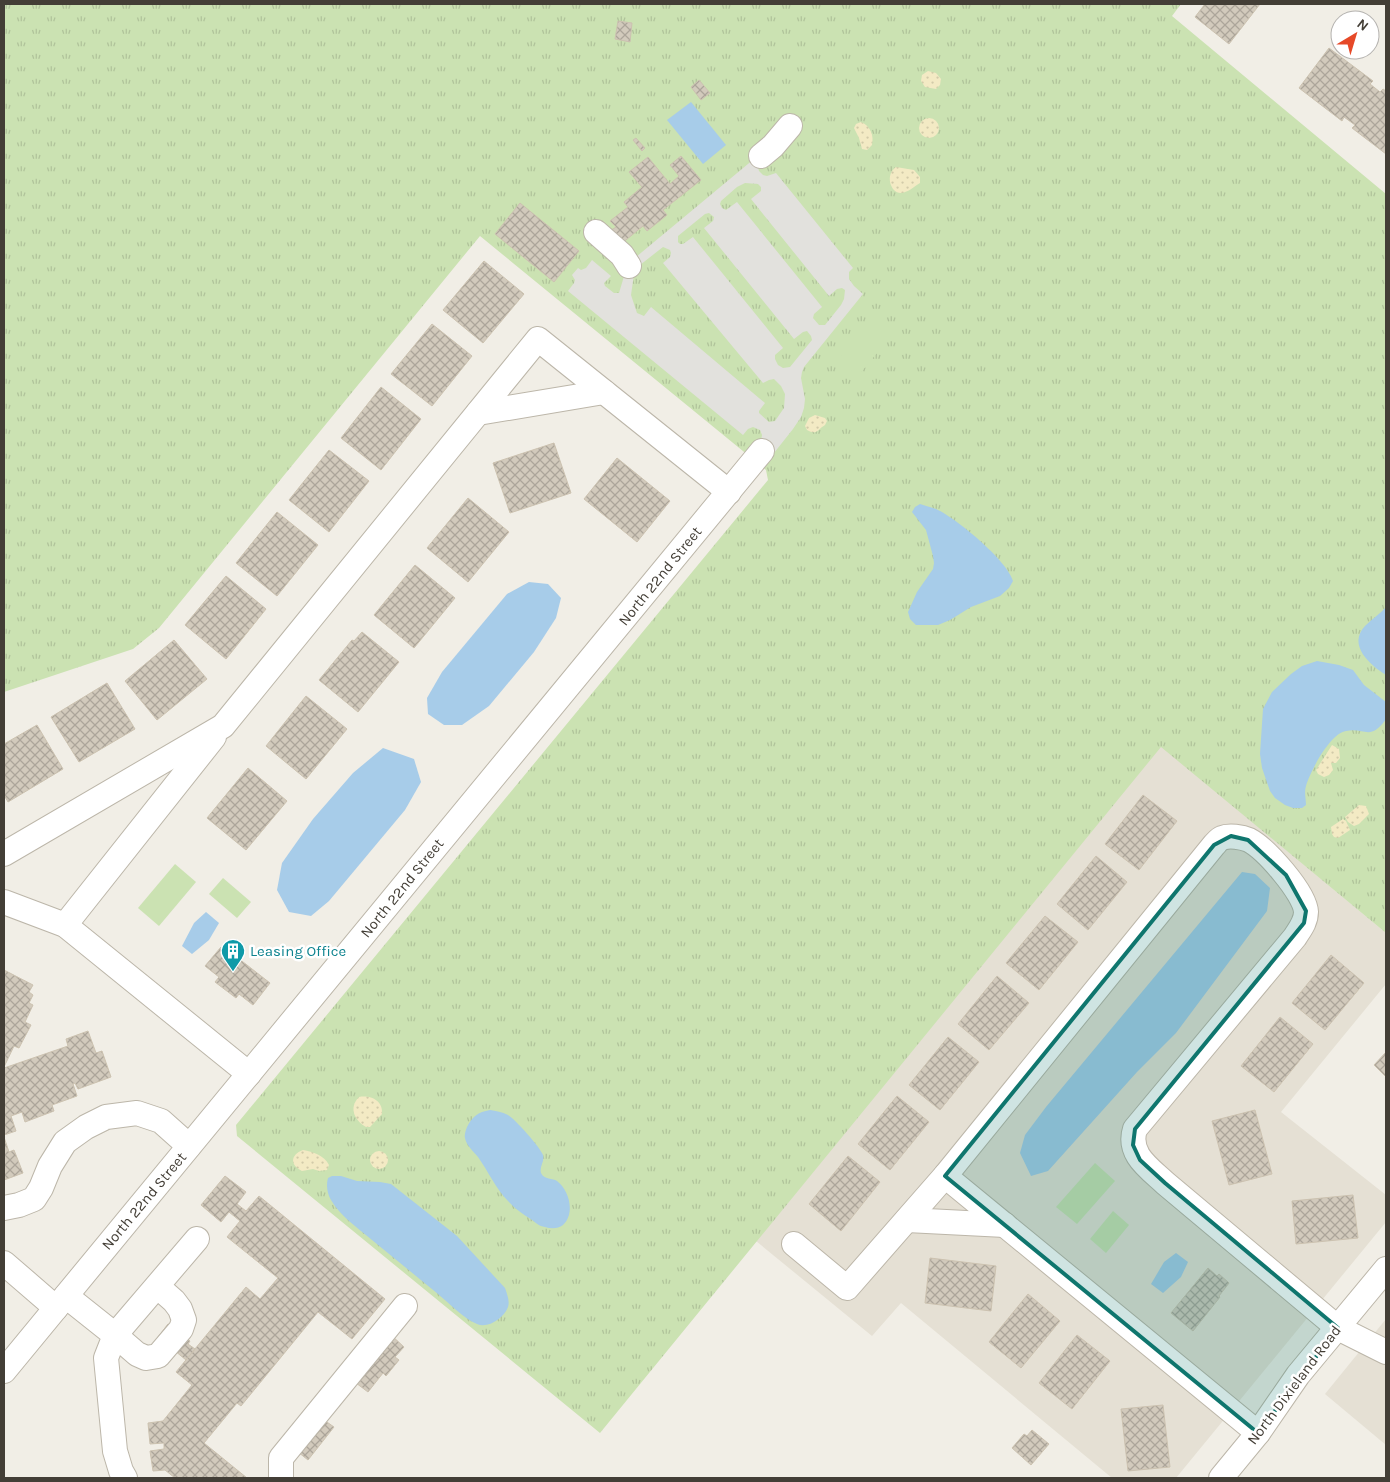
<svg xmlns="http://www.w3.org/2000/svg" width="1390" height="1482" font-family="Karla,sans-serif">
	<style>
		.residential { fill: #e5e0d4 }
		.grass { fill: url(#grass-tufts) }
		.sand { fill: url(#sand-dots) }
		.pitch { fill: #cbe2b2 }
		.parking { fill: #e2e1dd; fill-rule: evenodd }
		.water { fill: #a7cce9 }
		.building { fill: url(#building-cross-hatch); stroke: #ccc2b0 }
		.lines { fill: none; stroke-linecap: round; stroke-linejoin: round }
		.minor-casing { stroke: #bcb6a9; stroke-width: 26 }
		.minor { stroke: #fff; stroke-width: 24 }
		.marked { fill: #0f766e; fill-opacity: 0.2; stroke: #0f766e; stroke-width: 4; stroke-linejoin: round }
		.labels { text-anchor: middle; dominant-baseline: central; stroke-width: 5; stroke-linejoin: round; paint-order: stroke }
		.street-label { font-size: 15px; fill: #433e36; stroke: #fff }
		.culture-label { font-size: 15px; fill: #0d838f; stroke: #fff; text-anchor: start }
	</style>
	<defs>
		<pattern id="grass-tufts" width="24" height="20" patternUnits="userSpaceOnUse" patternTransform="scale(1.25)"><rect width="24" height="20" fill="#cbe2b2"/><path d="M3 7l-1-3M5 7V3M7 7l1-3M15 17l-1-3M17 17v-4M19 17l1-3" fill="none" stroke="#b0c39a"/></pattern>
		<pattern id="sand-dots" width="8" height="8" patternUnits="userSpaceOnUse" patternTransform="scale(1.25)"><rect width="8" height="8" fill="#f3eac4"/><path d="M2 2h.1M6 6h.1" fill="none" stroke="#d2caa9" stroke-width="1.8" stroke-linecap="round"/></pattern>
		<pattern id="building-cross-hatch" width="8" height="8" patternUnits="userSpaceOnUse" patternTransform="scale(1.25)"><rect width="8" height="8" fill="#d2cabc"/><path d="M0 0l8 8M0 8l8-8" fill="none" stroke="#aca59a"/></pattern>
	</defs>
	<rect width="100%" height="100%" fill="#f1eee6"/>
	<g class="residential">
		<polygon points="1161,746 1386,933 1386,984 1281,1112 1386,1195 1386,1222 1176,1478 1112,1478 901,1303 872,1336 756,1241"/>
		<polygon points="1386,1319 1386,1445 1325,1394"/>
	</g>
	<polygon class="grass" points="4,4 1181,4 1172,16 1386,194 1386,933 1161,747 600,1433 237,1136 236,1125 768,480 766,470 480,236 159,628 133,649 4,692"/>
	<g class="sand">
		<polygon points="928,71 936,73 941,79 940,85 936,89 925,87 921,81 922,75"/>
		<circle cx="929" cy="128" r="10"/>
		<path d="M861,122C871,126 874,136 872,145L867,150L862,149L859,138L854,128L856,124Z"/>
		<path d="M896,167L914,170L920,177V183C915,186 907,193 901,193C890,193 885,174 896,167Z"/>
		<path d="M815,415L825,418L827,421L825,425C818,429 817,436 807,430L805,426L809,418Z"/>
		<polygon points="1332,745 1339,749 1340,758 1336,763 1331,763 1333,770 1329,775 1324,777 1318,774 1316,770"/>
		<polygon points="1359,805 1366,806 1369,814 1359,824 1354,826 1348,822 1345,817"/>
		<polygon points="1343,819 1346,821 1350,830 1338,838 1334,837 1332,834 1331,827"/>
		<path d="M359,1097C370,1095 383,1100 382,1114L370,1127H366C355,1121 348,1108 359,1097Z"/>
		<path d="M303,1150C313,1152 324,1155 329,1165L327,1170L319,1171L313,1169L302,1171C290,1165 290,1155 303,1150Z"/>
		<circle cx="379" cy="1160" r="9"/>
	</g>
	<g class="pitch">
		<polygon points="874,314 895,331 858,376 838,359"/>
		<polygon points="175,864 196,882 159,926 138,908"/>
		<polygon points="223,878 251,902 237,918 209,894"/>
		<polygon points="1095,1163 1115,1181 1077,1224 1056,1207"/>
		<polygon points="1113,1211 1129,1225 1106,1253 1090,1239"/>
	</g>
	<path class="parking" d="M760,154L757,164L759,171L763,175L767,176L776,173L853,268L849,272V279L854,286L863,294L804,367L802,372L801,378L805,399L804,408L801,417L793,429L770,458L761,441L762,435L760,430L753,427L748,429L743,435L568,291L574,283L575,280L572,275L578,268L581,270L586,268L592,260L611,276L604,283L605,286L614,293H619L625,273L636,257ZM745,183L758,184L761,187V191L751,199L829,296L837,289L842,288L845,290L844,299L841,305L825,325H819L813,318L814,314L822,307L737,202L726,210L722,208L720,204L721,201L737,187ZM709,213L714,217L713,221L704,228L794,339L803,332L807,331L811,336L812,340L790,367L783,368L778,365L775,359V355L783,348L693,237L683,244H680L678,242V236L705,214ZM663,247L670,250L671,253L670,257L663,263L763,383L769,380L774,379L781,386L785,394L784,408L775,421L769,422L759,413V411L765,403L651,307L644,316L637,313L631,295L634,274L640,265Z"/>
	<g class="water">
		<polygon points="691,102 726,145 703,164 667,120"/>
		<path d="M920,504C925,506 931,507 936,509C956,518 1007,560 1013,581L1009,588L1000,596L971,607L950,620L938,625H916L910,619L908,612L917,592L933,569L934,563L933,556L926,530L912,512L915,507Z"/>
		<polygon points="529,582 548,584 561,598 556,618 534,652 489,706 462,725 444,725 428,714 427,698 442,672 507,594"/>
		<path d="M1386,607V675C1370,665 1347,645 1365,626C1372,619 1380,614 1386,607Z"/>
		<path d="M1317,661L1339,665L1353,670L1364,685L1386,702V719C1370,742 1365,727 1346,731C1330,733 1310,772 1306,786C1304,792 1306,799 1306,805L1302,808H1293L1285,805L1275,798L1270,791L1262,768L1260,754L1263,709L1272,692L1291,674L1302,666Z"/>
		<polygon points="383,748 414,759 421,782 405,810 329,901 311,916 289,912 277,890 282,863 313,819 353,773"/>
		<polygon points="1242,872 1255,874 1270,888 1267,911 1176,1033 1137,1072 1048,1171 1031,1176 1020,1153 1025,1135 1046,1107"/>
		<polygon points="206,912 219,923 209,940 192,954 182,946 194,923"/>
		<path d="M490,1110C496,1111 502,1112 508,1115C516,1120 540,1147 543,1155C545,1161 539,1167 541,1173C544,1180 553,1178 557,1181C570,1191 575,1214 563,1225C558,1229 551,1229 545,1227C539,1226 536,1223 532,1220C523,1214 515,1209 508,1201C496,1189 488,1171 478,1157C474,1152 466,1145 465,1138C464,1135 466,1130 467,1127C472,1117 478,1112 490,1110Z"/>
		<path d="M332,1176H341L357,1181L380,1182L391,1184L457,1236L505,1288C507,1294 510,1301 508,1307C504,1318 488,1329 477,1324C463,1318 450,1304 438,1294C416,1276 394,1258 372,1240C358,1228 340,1216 331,1200C327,1193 326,1185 328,1178Z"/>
		<polygon points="1176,1253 1188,1262 1181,1277 1163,1293 1151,1284 1164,1262"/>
	</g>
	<g class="building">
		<polygon points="1205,4 1260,4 1229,44 1195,17"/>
		<polygon points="618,21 632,23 630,42 615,39"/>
		<polygon points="1329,48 1373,81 1370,84 1380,92 1383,89 1386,91 1386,154 1352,128 1355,125 1344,117 1342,121 1299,88"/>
		<polygon points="699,80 710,93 701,100 691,87"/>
		<polygon points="636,138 645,148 642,151 633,140"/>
		<polygon points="681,156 701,180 663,210 667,215 647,231 643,226 621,244 610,231 616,227 610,221 628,207 624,202 642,187 629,172 648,157 670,184 679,176 670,165"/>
		<polygon points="520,203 579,251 554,282 495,234"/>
		<polygon points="484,261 524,294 483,343 443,310"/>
		<polygon points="432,324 472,356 432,406 391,374"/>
		<polygon points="381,387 421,419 381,470 341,438"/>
		<polygon points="554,443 571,493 510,513 493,463"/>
		<polygon points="329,450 369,481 329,532 289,500"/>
		<polygon points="617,458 670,501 637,542 584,499"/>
		<polygon points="468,498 509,532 468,582 427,548"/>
		<polygon points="277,512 318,545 277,596 236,563"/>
		<polygon points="415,565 455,598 414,648 374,615"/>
		<polygon points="226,576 266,609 226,659 185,625"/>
		<polygon points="362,632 399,662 358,712 319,680 352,640 354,641"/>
		<polygon points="174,640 207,679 157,720 125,681"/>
		<polygon points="107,683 135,729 79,762 51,717"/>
		<polygon points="306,696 347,729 306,779 266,746"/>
		<polygon points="37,725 63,769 8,802 4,795 4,744"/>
		<polygon points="248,768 287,801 246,850 207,818"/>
		<polygon points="1143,795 1177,821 1139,870 1105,844"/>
		<polygon points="1096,856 1127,882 1088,930 1057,904"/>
		<polygon points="1045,916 1078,942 1039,990 1006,963"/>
		<polygon points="221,947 237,959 238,958 270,983 253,1005 239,994 236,998 215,982 219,977 205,966"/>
		<polygon points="1331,955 1364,983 1325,1030 1292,1003"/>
		<polygon points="4,970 33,985 29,992 33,995 29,1003 33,1005 25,1022 31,1025 19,1048 14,1046 4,1067"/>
		<polygon points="997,976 1029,1003 989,1050 958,1024"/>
		<polygon points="1280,1017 1313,1044 1274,1092 1241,1066"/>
		<polygon points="88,1031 96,1053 102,1051 111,1077 78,1089 75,1083 73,1084 77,1096 52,1105 54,1111 25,1122 22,1112 11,1116 16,1131 4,1135 4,1068 68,1046 66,1039"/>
		<polygon points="948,1037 979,1062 940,1110 909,1085"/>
		<polygon points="1386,1052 1386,1077 1374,1065"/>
		<polygon points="897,1096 929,1122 890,1170 858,1144"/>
		<polygon points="1255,1110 1272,1174 1229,1185 1212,1121"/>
		<polygon points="4,1137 9,1152 14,1150 23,1173 4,1180"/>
		<polygon points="848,1156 880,1182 841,1231 809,1204"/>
		<polygon points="225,1176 246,1192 237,1204 246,1211 259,1196 385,1299 352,1339 318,1312 241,1406 237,1403 204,1443 247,1478 175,1478 165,1470 153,1471 150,1451 164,1449 164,1443 150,1444 148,1423 163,1421 192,1385 176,1372 246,1287 260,1299 278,1278 227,1237 240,1221 229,1212 221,1222 201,1205"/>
		<polygon points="1353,1195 1358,1238 1296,1244 1292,1201"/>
		<polygon points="930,1258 996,1266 991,1311 925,1303"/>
		<polygon points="1208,1268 1217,1276 1219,1274 1229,1283 1219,1296 1220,1297 1193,1331 1171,1313"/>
		<polygon points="1028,1294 1060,1321 1021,1368 989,1342"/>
		<polygon points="168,1324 190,1341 188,1344 195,1349 186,1360 158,1337"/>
		<polygon points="390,1334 404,1347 395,1357 399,1360 386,1376 383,1373 368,1392 352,1380"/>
		<polygon points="1077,1335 1110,1361 1072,1409 1039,1383"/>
		<polygon points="1163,1405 1170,1467 1128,1471 1121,1409"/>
		<polygon points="324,1420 334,1427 308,1460 298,1452"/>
		<polygon points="1032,1430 1049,1444 1031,1465 1012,1448 1024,1434 1027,1436"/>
	</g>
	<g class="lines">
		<g class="minor-casing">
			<g id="minor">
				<polyline points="761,156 773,146 790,126"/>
				<polyline points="596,232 622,255 629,266"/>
				<polyline points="478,413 604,392"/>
				<polyline points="4,854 223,726 538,339 729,492"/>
				<polyline points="4,902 65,925 249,1074"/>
				<polyline points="65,925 214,737"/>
				<polyline points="945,1176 1258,1433"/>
				<polyline points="4,1208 19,1205 34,1199 41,1188 50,1166 65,1142 86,1127 106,1117 137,1113 161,1121 189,1146"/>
				<polyline points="907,1220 1005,1225"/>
				<path d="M794,1244L847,1288L945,1176L1214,845C1216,843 1219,839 1222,838C1229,835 1242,837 1249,840C1266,849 1305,893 1306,912C1306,922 1300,929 1295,937L1135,1129C1127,1154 1149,1168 1165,1183L1338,1328L1386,1352"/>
				<polyline points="4,1263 56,1308"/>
				<polyline points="157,1286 174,1301 180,1309 184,1320 181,1329 158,1356 146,1358 137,1354 115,1335 197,1239"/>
				<polyline points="66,1296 115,1335 106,1358 115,1451 121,1471 125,1478"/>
				<polyline points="4,1371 762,451"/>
				<polyline points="281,1478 281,1458 405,1306"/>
				<polyline points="1221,1478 1258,1433 1298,1375 1386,1269"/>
			</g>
		</g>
		<use href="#minor" class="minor"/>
	</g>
	<path class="marked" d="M1231,836L1248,840L1286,875L1306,911L1304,923L1135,1129L1133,1145L1140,1160L1165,1183L1338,1328L1258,1433L945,1176L1214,845Z"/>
	<defs>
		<g id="building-pin" transform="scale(1.25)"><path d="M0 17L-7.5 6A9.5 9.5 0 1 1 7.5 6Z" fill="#0f9aa8" stroke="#fff"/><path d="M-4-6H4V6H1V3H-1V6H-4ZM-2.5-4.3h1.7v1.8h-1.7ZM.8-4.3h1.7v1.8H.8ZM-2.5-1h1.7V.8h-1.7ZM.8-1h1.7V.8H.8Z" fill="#fff"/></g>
	</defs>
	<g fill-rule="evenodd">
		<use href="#building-pin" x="233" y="951"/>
	</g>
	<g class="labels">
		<g class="street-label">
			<text transform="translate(660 576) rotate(-51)">North 22nd Street</text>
			<text transform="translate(402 888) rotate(-51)">North 22nd Street</text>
			<text transform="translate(144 1201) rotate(-50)">North 22nd Street</text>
			<text transform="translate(1294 1385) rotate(-53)">North Dixieland Road</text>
		</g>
		<g class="culture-label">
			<text x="250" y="951">Leasing Office</text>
		</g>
	</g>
	<rect width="1390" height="1482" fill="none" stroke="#433e36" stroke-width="10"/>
	<g transform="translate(1355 35) rotate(38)"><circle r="24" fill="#ffffff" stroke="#b4b2af"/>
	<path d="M0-4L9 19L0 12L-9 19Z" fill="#e64928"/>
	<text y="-8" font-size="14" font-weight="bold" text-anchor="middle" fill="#433e36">N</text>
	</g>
</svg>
